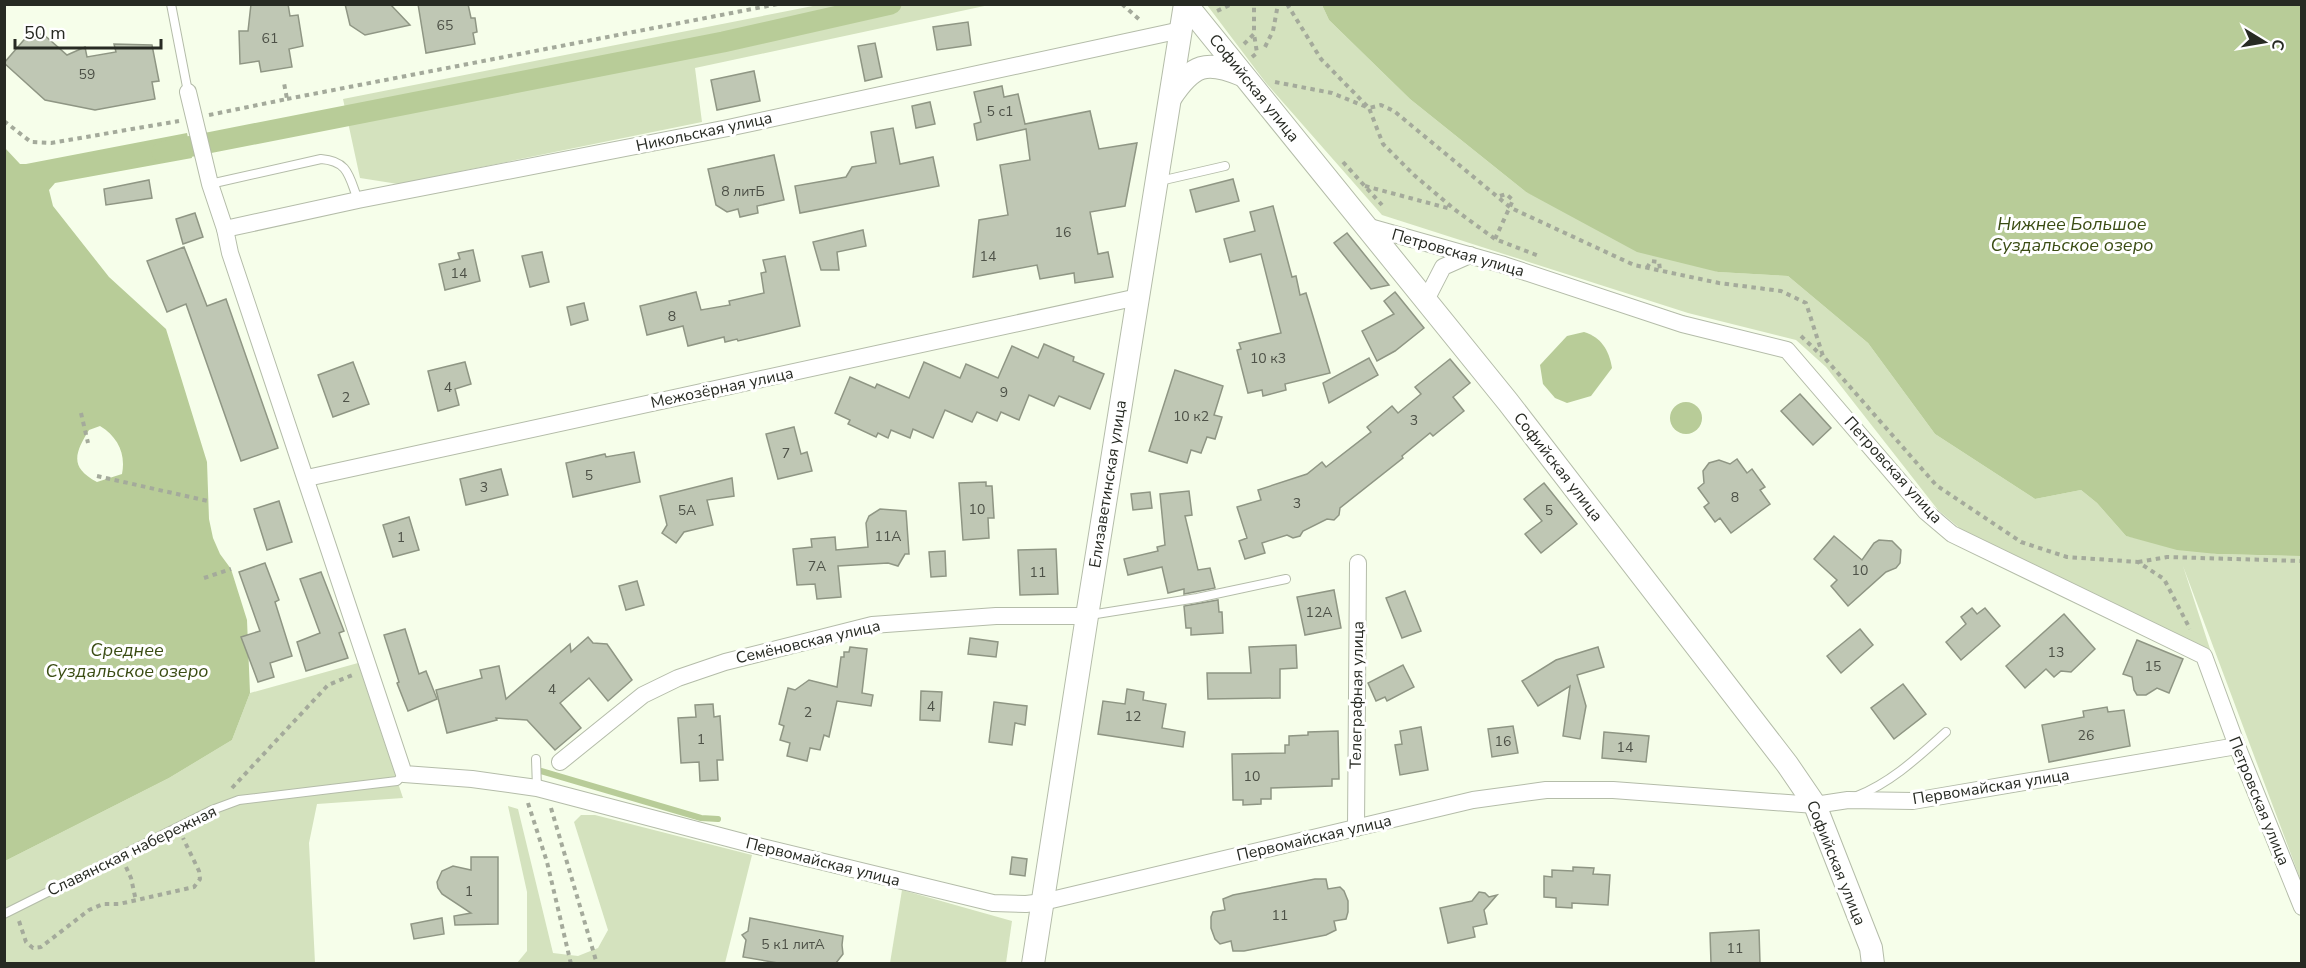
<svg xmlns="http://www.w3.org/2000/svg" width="2306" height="968" font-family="'Nunito Sans',sans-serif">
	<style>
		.green { fill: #d4e2be }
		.water { fill: #b8cc98; fill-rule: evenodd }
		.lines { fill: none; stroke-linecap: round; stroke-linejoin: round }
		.stream { stroke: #b8cc98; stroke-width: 6 }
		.canal { stroke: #b8cc98; stroke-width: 21 }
		.building { fill: #bfc7b4; stroke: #8f9684; stroke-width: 1.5 }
		.lane-casing { stroke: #b4bca9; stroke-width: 10 }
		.street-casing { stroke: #b4bca9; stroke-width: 18 }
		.secondary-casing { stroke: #b4bca9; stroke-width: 24 }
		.path { stroke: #a4aa9b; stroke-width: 4; stroke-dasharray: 4.5 4.5; stroke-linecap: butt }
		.lane { stroke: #fff; stroke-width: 8 }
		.street { stroke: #fff; stroke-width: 16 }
		.secondary { stroke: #fff; stroke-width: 22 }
		.labels { text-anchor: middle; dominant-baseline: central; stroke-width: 6; stroke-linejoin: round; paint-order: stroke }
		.number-label { font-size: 14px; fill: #4d5147 }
		.street-label { font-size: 16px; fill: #272a23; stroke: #fff }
		.water-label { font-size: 18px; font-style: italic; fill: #3a4c13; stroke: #fff }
	</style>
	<rect width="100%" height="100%" fill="#f6feea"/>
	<g class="green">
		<polygon points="818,5 989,5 695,68 702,122 398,184 360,178 343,99"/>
		<polygon points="1207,5 1322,5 1329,20 1410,99 1526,192 1718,272 1788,276 1868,343 1935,434 2035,499 2081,490 2097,503 2126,536 2217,554 2301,556 2301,881 2183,566 2211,652 1963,531 1938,510 1826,367 1796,340 1688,313 1382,215 1266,83"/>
		<polygon points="358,663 403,798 317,804 309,843 315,963 5,964 5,861 169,778 232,740 250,693"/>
		<polygon points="508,806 518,809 553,953 578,956 598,948 608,930 574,822 581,815 595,815 752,855 725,963 517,963 527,951 527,892"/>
		<polygon points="902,890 1012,921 1006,963 890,963"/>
	</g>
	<g class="water">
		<polygon points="1322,5 2301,5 2301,556 2217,554 2177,550 2126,536 2097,503 2081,490 2035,499 1935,434 1868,343 1788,276 1718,272 1637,252 1526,192 1410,99 1329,20"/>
		<path d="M187,133L192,158L55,183L49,190L53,206L109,277L166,329L207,462L209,519L213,538L220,554L231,569L247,620L250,693L232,740L169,778L5,861V148L20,164H26ZM100,426C118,437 126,454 122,474L97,482C69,467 75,453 89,430Z"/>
		<path d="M1584,332C1601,337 1609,350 1612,368L1591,396L1567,403L1555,398L1543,384L1540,365L1567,336Z"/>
		<circle cx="1686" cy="418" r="16"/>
	</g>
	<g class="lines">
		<polyline class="stream" points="541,771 701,818 718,819"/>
		<polyline class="canal" points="162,152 723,42 891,4"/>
	</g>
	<g class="building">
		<polygon points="251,4 288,4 290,16 298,15 303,46 289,49 292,67 261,72 259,61 240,64 239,31 248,31"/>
		<polygon points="345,4 390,4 410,25 365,35 350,25"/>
		<polygon points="418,4 468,4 471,18 475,18 477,32 473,33 475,44 426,53"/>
		<polygon points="968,22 971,45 937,50 933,27"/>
		<polygon points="42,33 67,55 85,47 87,57 116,52 114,44 152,45 159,81 152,82 155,99 95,110 45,100 4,63 29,34 36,39"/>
		<polygon points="875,43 882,77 865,81 858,46"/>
		<polygon points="754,71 760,101 717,110 711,80"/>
		<polygon points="1002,86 1004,97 1018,94 1025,124 1090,111 1099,149 1137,143 1125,206 1090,212 1098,254 1108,252 1113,277 1075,283 1074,273 1040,279 1037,265 973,277 979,220 1008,215 1000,165 1030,160 1026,129 977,140 974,124 981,122 974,92"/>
		<polygon points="930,102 935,124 916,128 912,106"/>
		<polygon points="893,128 900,164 933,157 939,186 800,213 795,186 846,177 852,167 876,163 871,132"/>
		<polygon points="774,155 784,200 757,206 758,213 740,217 738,209 727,212 716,205 708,169"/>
		<polygon points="1233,179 1239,201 1196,212 1190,190"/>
		<polygon points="149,180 152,198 106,205 104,189"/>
		<polygon points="1273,206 1292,277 1296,276 1300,295 1306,293 1330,373 1285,384 1286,390 1263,396 1262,390 1248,393 1237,350 1241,349 1239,343 1281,333 1261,254 1230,262 1224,239 1255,231 1250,212"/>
		<polygon points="195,213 203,237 183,244 176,219"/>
		<polygon points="863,230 866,246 837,252 839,270 821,270 813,242"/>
		<polygon points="1347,233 1389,285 1371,289 1334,243"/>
		<polygon points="184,247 207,306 226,299 278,448 241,461 186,304 167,312 147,261"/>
		<polygon points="473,250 480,281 445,290 439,264 460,259 458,253"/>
		<polygon points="542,252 549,282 530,287 522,256"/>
		<polygon points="785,256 800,326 738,341 737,339 725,342 724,337 688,346 683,326 647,335 640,306 696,292 701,310 730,305 729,301 764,293 761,273 766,272 763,260"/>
		<polygon points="1395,292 1424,328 1395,351 1377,361 1362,331 1394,314 1384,301"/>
		<polygon points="584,303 588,320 571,325 567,307"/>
		<polygon points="1044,344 1074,357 1073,361 1104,374 1090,409 1059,396 1054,406 1029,395 1019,420 1001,412 997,421 977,412 972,422 945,410 933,438 913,429 910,438 891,430 888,438 878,433 876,437 848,424 850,420 835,413 850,377 875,388 877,384 909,398 924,362 960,378 966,364 998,378 1012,346 1038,358"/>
		<polygon points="1369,358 1378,375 1329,403 1323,383"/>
		<polygon points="1450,359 1470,383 1453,397 1464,411 1433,436 1430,433 1402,456 1403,458 1340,508 1339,515 1334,520 1327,519 1303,531 1300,536 1293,538 1287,535 1262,543 1265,553 1245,559 1239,541 1247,538 1237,507 1261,500 1258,490 1307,474 1322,462 1326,467 1371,432 1367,427 1392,406 1398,413 1421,394 1415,387"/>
		<polygon points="353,362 369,404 333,417 318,375"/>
		<polygon points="465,362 471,384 455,389 459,405 438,411 428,371"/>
		<polygon points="1175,370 1223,386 1214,415 1222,417 1215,439 1207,437 1201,453 1191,450 1187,463 1149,451"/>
		<polygon points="1800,394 1831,428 1813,445 1781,411"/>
		<polygon points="794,427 801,454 807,452 812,471 778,479 766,434"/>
		<polygon points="634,452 640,482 573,497 566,463 605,454 606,457"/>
		<polygon points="1737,459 1747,473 1752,469 1765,487 1760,490 1770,504 1731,533 1720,518 1715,522 1704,507 1709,503 1698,488 1704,483 1703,471 1709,463 1719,460 1730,464"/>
		<polygon points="501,469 508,495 466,505 460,479"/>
		<polygon points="732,478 734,496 707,500 713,525 684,532 676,543 662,533 667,525 660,496"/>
		<polygon points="986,482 986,486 992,486 994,518 988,518 989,538 963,540 959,483"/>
		<polygon points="1544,483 1577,524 1541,553 1525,534 1542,521 1524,499"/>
		<polygon points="1189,491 1192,515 1185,516 1198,570 1210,568 1215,588 1184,594 1184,589 1168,593 1162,567 1128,575 1124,559 1158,551 1157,547 1165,545 1160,494"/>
		<polygon points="1150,492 1152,508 1133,510 1131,494"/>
		<polygon points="279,501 292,542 267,550 254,509"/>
		<polygon points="880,509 906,511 909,554 905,554 898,566 888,563 838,566 841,597 817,599 815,584 797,585 793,549 812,547 811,539 835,537 836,550 868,547 866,523 869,516"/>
		<polygon points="409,517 419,550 393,557 383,525"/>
		<polygon points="1834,536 1862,560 1874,543 1879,540 1892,541 1901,550 1900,563 1896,568 1886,572 1848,606 1831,586 1837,580 1814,559"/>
		<polygon points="1056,549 1058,594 1020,595 1018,550"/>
		<polygon points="945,551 946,576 931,577 929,552"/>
		<polygon points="265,563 279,600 275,602 292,656 270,663 274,677 258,682 241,637 260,631 239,572"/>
		<polygon points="321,572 344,631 339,633 348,658 306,671 297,642 320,633 300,579"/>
		<polygon points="637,581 644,605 626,610 619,586"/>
		<polygon points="1334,590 1341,628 1305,635 1297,597"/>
		<polygon points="1405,591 1421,631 1402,638 1386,598"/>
		<polygon points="1218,600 1219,612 1222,612 1223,633 1191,635 1191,628 1186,628 1184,606"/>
		<polygon points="1972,608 1977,614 1985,608 2000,626 1961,660 1946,642 1966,624 1961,617"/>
		<polygon points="2064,614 2095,649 2071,672 2061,671 2054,677 2046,669 2025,688 2006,666"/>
		<polygon points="405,629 419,674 426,671 437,699 408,711 397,683 399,682 384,635"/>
		<polygon points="1860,629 1873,645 1841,673 1827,656"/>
		<polygon points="588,637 593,643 607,644 632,680 608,701 589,678 560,703 581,728 555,750 527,720 496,718 497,720 447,733 436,690 482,678 480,670 499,666 506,699 570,644 571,652"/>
		<polygon points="970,638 998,642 996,657 968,654"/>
		<polygon points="2137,640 2183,659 2169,693 2157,688 2146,695 2137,695 2134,690 2132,677 2123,674"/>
		<polygon points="1296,645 1297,668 1280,669 1280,698 1208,699 1207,673 1251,673 1249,647"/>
		<polygon points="850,647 867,649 862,693 873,695 871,706 837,701 829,737 824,735 820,750 810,748 807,761 787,756 790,743 780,740 784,726 779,724 788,688 795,690 809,680 837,687 841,657 844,657 844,652 849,652"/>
		<polygon points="1598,647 1604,667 1577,675 1586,706 1580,739 1563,736 1570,686 1538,706 1522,681 1556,660"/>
		<polygon points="1403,665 1414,687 1387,701 1385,697 1376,701 1368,683"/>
		<polygon points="1903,684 1926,714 1894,739 1871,708"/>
		<polygon points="1127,689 1144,692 1143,700 1166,704 1162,728 1185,732 1183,747 1098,734 1103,701 1125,704"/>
		<polygon points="921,691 942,692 940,721 920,720"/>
		<polygon points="994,702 1027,706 1025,725 1015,723 1012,745 989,742"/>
		<polygon points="713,704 714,717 720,716 723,760 717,760 718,780 700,781 699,762 681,763 678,718 696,717 695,705"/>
		<polygon points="2107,707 2108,712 2124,710 2130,746 2049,762 2042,725 2084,717 2083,711"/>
		<polygon points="1513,726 1518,753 1492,757 1488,729"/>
		<polygon points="1421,727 1428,770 1400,775 1395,745 1402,744 1400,731"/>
		<polygon points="1338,731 1339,779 1332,779 1332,786 1271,788 1271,799 1261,799 1261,804 1243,805 1243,800 1233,800 1232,754 1285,753 1285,745 1289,745 1289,736 1308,735 1308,732"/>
		<polygon points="1604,732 1649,736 1646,762 1602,758"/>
		<polygon points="471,857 498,857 498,924 455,925 454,916 471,913 442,894 438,888 437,882 442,871 453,866 471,870"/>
		<polygon points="1012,857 1027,859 1025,876 1010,874"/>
		<polygon points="1573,867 1594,868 1593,874 1610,875 1608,905 1572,903 1572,908 1556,907 1556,898 1544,897 1544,876 1552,877 1552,870 1573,871"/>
		<polygon points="1315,879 1326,879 1328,889 1340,887 1344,891 1348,901 1348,912 1346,919 1334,921 1336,930 1326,935 1244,951 1233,951 1231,941 1220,944 1215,939 1211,928 1211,917 1213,912 1225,910 1223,899 1233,895"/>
		<polygon points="1479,892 1485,893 1489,897 1497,895 1484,910 1487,924 1473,927 1475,937 1448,943 1440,908 1472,901"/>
		<polygon points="442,918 444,934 414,939 411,924"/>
		<polygon points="750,918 843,936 842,945 843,954 836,963 778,963 743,957 746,940 742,935 748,931"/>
		<polygon points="1759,930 1760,963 1711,963 1710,933"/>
	</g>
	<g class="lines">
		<g class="lane-casing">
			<g id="lane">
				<polyline points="171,4 188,92"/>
				<polyline points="1160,181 1225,166"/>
				<path d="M210,184L321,159C349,161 349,177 358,200"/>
				<polyline points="1090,615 1197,598 1286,579"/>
				<polyline points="536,759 537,788"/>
				<path d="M1857,796C1892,782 1918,757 1946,732"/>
				<polyline points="4,914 212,810 239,800 397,781 404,774"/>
			</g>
		</g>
		<g class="street-casing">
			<g id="street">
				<polyline points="188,92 210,184 225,229 230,253 404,774 472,779 537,788 758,846 993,903 1026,904 1043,902 1473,800 1546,790 1613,790 1815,805 1848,800 1913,801 2237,746"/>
				<polyline points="1366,226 1504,265 1682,324 1787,350 1926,512 1952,534 2204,656 2237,746 2302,907"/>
				<polyline points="225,229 358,200 728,128 1181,30"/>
				<polyline points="1426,300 1443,267 1470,255"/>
				<polyline points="307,478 1138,297"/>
				<polyline points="560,762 643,695 678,678 725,662 872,625 996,616 1087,616"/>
				<polyline points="1356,828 1358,563"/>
			</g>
		</g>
		<g class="secondary-casing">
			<g id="secondary">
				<polyline points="1186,4 1508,402 1787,764 1815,805 1871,948 1873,964"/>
				<path d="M1171,97C1193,64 1206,60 1242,75"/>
				<polyline points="1033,964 1087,616 1185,4"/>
			</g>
		</g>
		<g class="path">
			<polyline points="1122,4 1142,22"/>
			<polyline points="1287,4 1321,59 1369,108 1381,105 1394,111 1511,208 1634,265 1719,283 1781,291 1806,303 1823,356 1936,485 2021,542 2067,557 2138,562 2164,579 2190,629"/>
			<polyline points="1217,11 1232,4"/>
			<polyline points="1244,44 1254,34 1254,4"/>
			<polyline points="1265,47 1273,31 1278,4"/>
			<polyline points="1252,57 1257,53 1254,34"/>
			<polyline points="1275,82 1332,93 1369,108 1383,144 1414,175 1454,209 1495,239 1539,256"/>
			<polyline points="287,99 778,4"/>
			<polyline points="209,115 287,99 284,83"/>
			<polyline points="4,121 31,142 51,143 179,121"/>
			<polyline points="1343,162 1382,205"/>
			<polyline points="1365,186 1451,209"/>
			<polyline points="1495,239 1513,200 1506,194 1497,197"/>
			<polyline points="1647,268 1651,261 1659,262 1660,270"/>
			<polyline points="1801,336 1822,356"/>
			<polyline points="81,413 88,443"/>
			<polyline points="97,476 208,501"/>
			<polyline points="2138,562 2167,557 2302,561"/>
			<polyline points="204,578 231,569"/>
			<polyline points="232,788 328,685 355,674"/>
			<polyline points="528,803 547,862 571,964"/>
			<polyline points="551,808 597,964"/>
			<polyline points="126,867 131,878 136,901"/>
			<polyline points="19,921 26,942 33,948 41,947 89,910 103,904 119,904 194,887 200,879 199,871 183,838"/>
		</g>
		<use href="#lane" class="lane"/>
		<use href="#street" class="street"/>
		<use href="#secondary" class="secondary"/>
	</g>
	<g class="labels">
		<g class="number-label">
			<text x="445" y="25">65</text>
			<text x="270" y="38">61</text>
			<text x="87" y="74">59</text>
			<text x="1000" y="111">5 с1</text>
			<text x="743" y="191">8 литБ</text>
			<text x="1063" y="232">16</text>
			<text x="988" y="256">14</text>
			<text x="459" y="273">14</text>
			<text x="672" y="316">8</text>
			<text x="1268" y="358">10 к3</text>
			<text x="448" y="387">4</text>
			<text x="1004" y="392">9</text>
			<text x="346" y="397">2</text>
			<text x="1191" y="416">10 к2</text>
			<text x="1414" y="420">3</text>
			<text x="786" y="453">7</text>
			<text x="589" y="475">5</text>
			<text x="484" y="487">3</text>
			<text x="1735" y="497">8</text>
			<text x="1297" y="503">3</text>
			<text x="977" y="509">10</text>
			<text x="687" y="510">5А</text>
			<text x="1549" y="510">5</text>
			<text x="888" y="536">11А</text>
			<text x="401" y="537">1</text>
			<text x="817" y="566">7А</text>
			<text x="1860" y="570">10</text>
			<text x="1038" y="572">11</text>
			<text x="1319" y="612">12А</text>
			<text x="2056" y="652">13</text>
			<text x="2153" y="666">15</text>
			<text x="552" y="689">4</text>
			<text x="931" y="706">4</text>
			<text x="808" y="712">2</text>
			<text x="1133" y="716">12</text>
			<text x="2086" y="735">26</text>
			<text x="701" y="739">1</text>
			<text x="1503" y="741">16</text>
			<text x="1625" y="747">14</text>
			<text x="1252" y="776">10</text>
			<text x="469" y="891">1</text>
			<text x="1280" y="915">11</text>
			<text x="793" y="944">5 к1 литА</text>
			<text x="1735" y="948">11</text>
		</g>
		<g class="street-label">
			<text transform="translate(1254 88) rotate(51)">Софийская улица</text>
			<text transform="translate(704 132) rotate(-12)">Никольская улица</text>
			<text transform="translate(1458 253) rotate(16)">Петровская улица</text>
			<text transform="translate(722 388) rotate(-12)">Межозёрная улица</text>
			<text transform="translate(1558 467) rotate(52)">Софийская улица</text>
			<text transform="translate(1893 470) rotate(48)">Петровская улица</text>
			<text transform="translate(1108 484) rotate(-81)">Елизаветинская улица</text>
			<text transform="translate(808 642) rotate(-13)">Семёновская улица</text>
			<text transform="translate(1357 695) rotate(-89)">Телеграфная улица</text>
			<text transform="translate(1991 787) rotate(-9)">Первомайская улица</text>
			<text transform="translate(2259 801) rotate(68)">Петровская улица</text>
			<text transform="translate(1314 838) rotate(-13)">Первомайская улица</text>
			<text transform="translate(132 851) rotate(-26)">Славянская набережная</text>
			<text transform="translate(823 862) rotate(14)">Первомайская улица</text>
			<text transform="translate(1836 863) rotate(68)">Софийская улица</text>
		</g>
		<g class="water-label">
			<text x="2072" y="224">Нижнее Большое<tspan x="2072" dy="21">Суздальское озеро</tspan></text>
			<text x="127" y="650">Среднее<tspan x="127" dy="21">Суздальское озеро</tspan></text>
		</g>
	</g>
	<rect width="2306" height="968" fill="none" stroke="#272a23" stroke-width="12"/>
	<g transform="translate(2264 42) rotate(101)" stroke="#ffffff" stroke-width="4.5" paint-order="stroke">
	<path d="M0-4.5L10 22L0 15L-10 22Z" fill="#272a23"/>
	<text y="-9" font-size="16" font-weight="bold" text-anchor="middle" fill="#272a23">С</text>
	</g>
	<path d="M15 39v9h146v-9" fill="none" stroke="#272a23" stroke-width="3"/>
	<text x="24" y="39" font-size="18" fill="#272a23" stroke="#ffffff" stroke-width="4.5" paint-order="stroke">50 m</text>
</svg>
